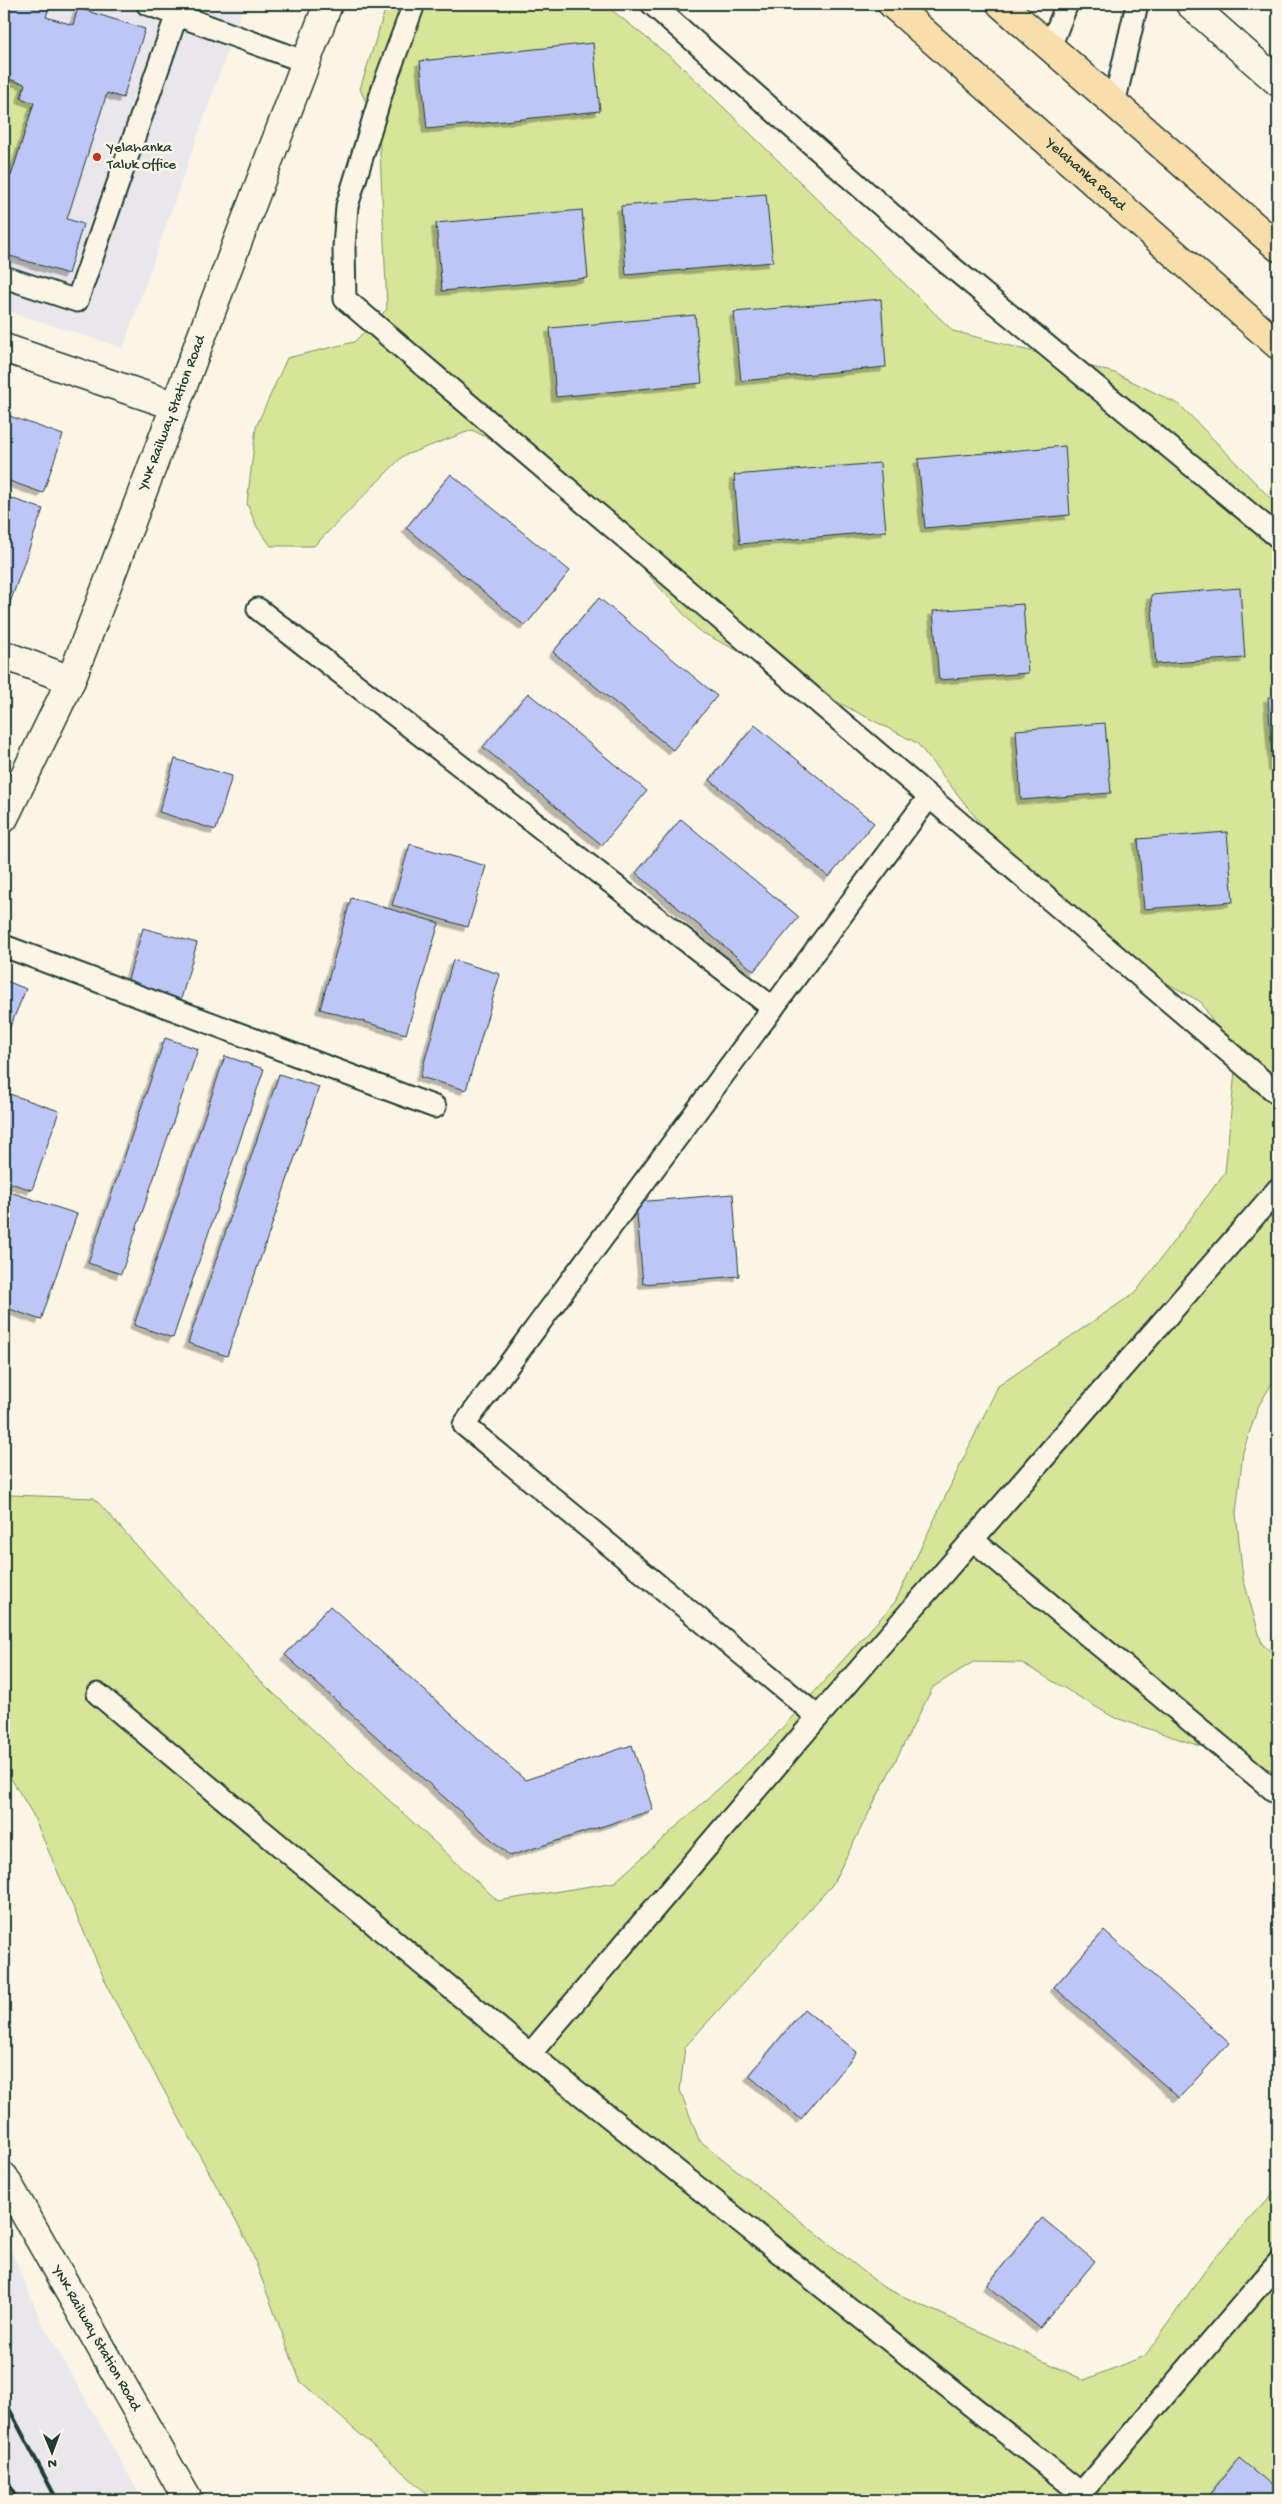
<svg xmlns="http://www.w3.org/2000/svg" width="1282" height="2504" font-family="'Gochi Hand',sans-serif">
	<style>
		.built { fill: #e9e7eb }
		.green { fill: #d7e598; stroke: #7b9166 }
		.building { fill: #bec6f8; stroke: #1f3d34; filter: url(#shadow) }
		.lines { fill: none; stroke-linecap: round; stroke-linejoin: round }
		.lane-casing { stroke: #1f3d34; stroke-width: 25 }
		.street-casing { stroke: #1f3d34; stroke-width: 31 }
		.secondary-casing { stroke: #1f3d34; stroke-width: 31 }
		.primary-casing { stroke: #1f3d34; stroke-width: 31 }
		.lane { stroke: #fcf5e5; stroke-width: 21 }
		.street { stroke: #fcf5e5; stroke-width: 28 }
		.secondary { stroke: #fcf5e5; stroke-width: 28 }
		.primary { stroke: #f8deab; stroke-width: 28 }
		.rail { stroke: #1f3d34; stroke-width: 4 }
		.poi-dot { fill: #c8321e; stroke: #fcf5e5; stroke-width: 2 }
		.labels { text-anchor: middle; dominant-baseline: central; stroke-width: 5; stroke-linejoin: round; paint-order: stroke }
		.poi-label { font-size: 15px; fill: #1f3d34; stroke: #fcf5e5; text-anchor: start }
		.street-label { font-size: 15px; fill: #1f3d34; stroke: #fcf5e5 }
	</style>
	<defs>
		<filter id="shadow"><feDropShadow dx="-4.5" dy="4.5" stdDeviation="0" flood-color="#0004"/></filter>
	</defs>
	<rect width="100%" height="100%" fill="#fcf5e5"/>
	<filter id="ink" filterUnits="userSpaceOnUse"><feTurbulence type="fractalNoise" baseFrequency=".02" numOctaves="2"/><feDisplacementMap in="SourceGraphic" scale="10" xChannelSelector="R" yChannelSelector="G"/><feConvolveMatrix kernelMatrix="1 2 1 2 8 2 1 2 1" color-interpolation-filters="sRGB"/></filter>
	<g filter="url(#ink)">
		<g class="built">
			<polygon points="4,4 244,4 123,348 4,310"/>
			<polygon points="4,2233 41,2321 143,2500 4,2500"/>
		</g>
		<g class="green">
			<polygon points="387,4 604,4 677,62 953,331 1115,373 1180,405 1278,506 1278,1373 1258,1407 1243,1452 1236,1513 1243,1578 1262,1644 1278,1657 1278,1772 1113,1717 1022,1663 973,1662 933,1687 832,1885 685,2047 680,2090 699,2140 883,2287 1084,2380 1145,2356 1214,2258 1278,2188 1278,2500 434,2500 300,2381 249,2245 111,1994 32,1813 4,1767 4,1498 11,1495 94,1498 256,1677 498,1901 615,1882 766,1746 895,1602 998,1386 1136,1292 1225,1172 1236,1061 1201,1002 1060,924 917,743 699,631 556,472 472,430 403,456 314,546 271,546 257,527 247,504 256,427 287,358 354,342 387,309 379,130 360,89"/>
			<polygon points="5,78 25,84 21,98 34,103 11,176 4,174"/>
		</g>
		<g class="building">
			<polygon points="4,4 50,4 46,17 73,25 78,8 145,29 123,98 107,93 67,219 83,224 68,274 4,254 4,174 11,176 34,103 21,98 25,84 5,78 4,82"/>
			<polygon points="593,43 600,111 427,129 420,61"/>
			<polygon points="766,194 773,262 626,275 621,206"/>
			<polygon points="582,210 588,278 442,291 436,223"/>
			<polygon points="881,299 886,367 741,381 734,312"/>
			<polygon points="695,315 702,383 556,397 550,328"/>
			<polygon points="4,414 63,435 43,493 4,479"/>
			<polygon points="1065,446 1070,515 925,528 918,459"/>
			<polygon points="880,463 886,531 740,544 734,475"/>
			<polygon points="451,474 570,571 525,626 406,528"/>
			<polygon points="4,496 43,509 4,620"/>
			<polygon points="1240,588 1245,658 1156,664 1151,595"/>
			<polygon points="599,598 717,696 673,750 553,652"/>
			<polygon points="1023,604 1028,673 939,680 933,611"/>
			<polygon points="528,693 647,791 602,845 483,747"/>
			<polygon points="1268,697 1278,697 1278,767 1273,767"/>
			<polygon points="1105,723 1111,793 1021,800 1016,730"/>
			<polygon points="755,725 874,823 829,877 710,780"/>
			<polygon points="175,759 232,776 216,830 159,812"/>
			<polygon points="681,819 799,917 754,971 636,873"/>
			<polygon points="1227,832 1233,902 1144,909 1138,839"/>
			<polygon points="410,844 486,866 468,927 392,905"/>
			<polygon points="351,898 439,923 406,1034 320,1009"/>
			<polygon points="143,928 197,943 181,999 127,983"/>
			<polygon points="453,960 500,974 466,1090 420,1077"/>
			<polygon points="4,980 26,989 4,1041"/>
			<polygon points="165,1038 198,1049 121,1274 88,1263"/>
			<polygon points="225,1056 264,1069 173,1338 134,1325"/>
			<polygon points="279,1074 319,1087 227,1356 188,1343"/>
			<polygon points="4,1092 59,1111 32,1190 4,1181"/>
			<polygon points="4,1190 77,1214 41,1320 4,1307"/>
			<polygon points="733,1194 739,1276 643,1284 636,1202"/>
			<polygon points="330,1606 525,1780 632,1745 653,1810 510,1856 285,1655"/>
			<polygon points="1104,1931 1229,2043 1179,2098 1054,1987"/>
			<polygon points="804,2009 857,2052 801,2119 749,2076"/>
			<polygon points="1042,2218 1095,2261 1040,2328 987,2285"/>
			<polygon points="1239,2458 1278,2490 1278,2500 1205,2500"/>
		</g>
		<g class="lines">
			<g class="lane-casing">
				<g id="lane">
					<polyline points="147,4 306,62"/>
					<polyline points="414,4 384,85 347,206 344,248 345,299 1278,1094"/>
					<polyline points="652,4 948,264 1278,537"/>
					<polyline points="1050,47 1067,4"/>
					<polyline points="1114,104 1137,4"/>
					<polyline points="4,277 77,301 177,14 174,4"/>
					<polyline points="258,609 773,1008"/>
					<polyline points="4,946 435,1107"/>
					<polyline points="973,1540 1278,1794"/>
					<polyline points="98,1694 530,2054 1081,2493 1278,2263"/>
					<polyline points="818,1717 464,1425 929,797"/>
					<polyline points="530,2054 818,1717 1278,1189"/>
				</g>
			</g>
			<g class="street-casing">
				<g id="street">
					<polyline points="4,348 176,406"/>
					<polyline points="4,655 71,680"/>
					<path id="s1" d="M4,818L71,680L328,4"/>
					<path id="s2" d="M4,2177L188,2500"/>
				</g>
			</g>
			<g class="secondary-casing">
				<polyline id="secondary" points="1190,4 1278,82"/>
			</g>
			<g class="primary-casing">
				<g id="primary">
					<path id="s3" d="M892,4L1278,345"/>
					<polyline points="1001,4 1278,247"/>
				</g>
			</g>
			<use href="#lane" class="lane"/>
			<use href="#street" class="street"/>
			<use href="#secondary" class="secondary"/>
			<use href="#primary" class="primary"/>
			<g class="rail">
				<polyline points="4,2399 57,2500"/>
				<polyline points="4,2472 17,2500"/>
			</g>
		</g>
	</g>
	<circle class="poi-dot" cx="97" cy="157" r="5"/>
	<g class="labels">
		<g class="poi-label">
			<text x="107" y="148">Yelahanka<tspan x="107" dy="17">Taluk Office</tspan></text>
		</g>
		<g class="street-label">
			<text stroke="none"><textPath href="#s3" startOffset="258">Yelahanka Road</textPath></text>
			<text stroke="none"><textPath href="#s1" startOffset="439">YNK Railway Station Road</textPath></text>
			<text stroke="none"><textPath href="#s2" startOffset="186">YNK Railway Station Road</textPath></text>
		</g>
	</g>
	<rect width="1282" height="2504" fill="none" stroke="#fcf5e5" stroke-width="20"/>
	<rect x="10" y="10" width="1262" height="2484" fill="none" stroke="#1f3d34" stroke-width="2" filter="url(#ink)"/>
	<g transform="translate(52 2452) rotate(179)" stroke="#fcf5e5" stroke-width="4" paint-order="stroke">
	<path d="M0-4L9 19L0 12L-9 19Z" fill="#1f3d34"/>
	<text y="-8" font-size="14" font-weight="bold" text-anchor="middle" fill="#1f3d34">N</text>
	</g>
</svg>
